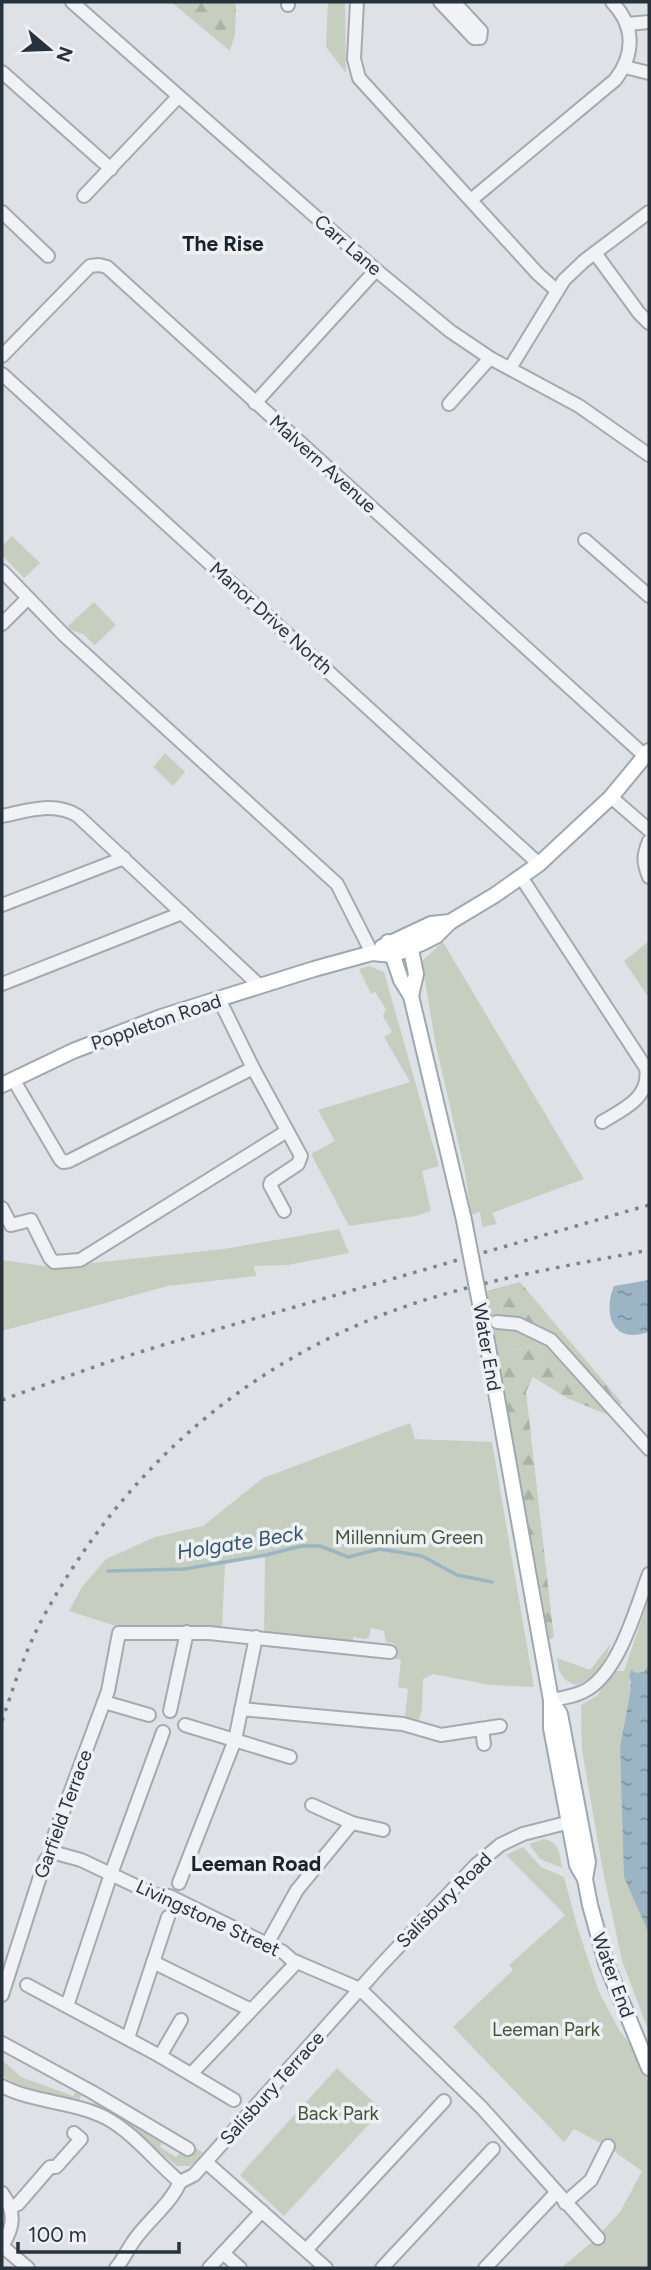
<svg xmlns="http://www.w3.org/2000/svg" width="651" height="2270" font-family="Figtree,sans-serif">
	<style>
		.green { fill: #c6cfbf }
		.forest { fill: url(#forest-firs) }
		.water { fill: url(#water-ripples) }
		.lines { fill: none; stroke-linecap: round; stroke-linejoin: round }
		.stream { stroke: #9bb5c4; stroke-width: 3.5 }
		.minor-casing { stroke: #a4aab0; stroke-width: 16 }
		.major-casing { stroke: #9ea8b1; stroke-width: 18 }
		.minor { stroke: #f0f2f5; stroke-width: 12 }
		.major { stroke: #fff; stroke-width: 14 }
		.rail { stroke: #78848e; stroke-width: 3.5; stroke-dasharray: 3.5 7; stroke-linecap: butt }
		.major-bridge-casing { stroke: #9ea8b1; stroke-width: 18; stroke-linecap: butt }
		.major-bridge { stroke: #fff; stroke-width: 14 }
		.labels { text-anchor: middle; dominant-baseline: central; stroke-width: 7; stroke-linejoin: round; paint-order: stroke }
		.street-label { font-size: 19px; fill: #28323c; stroke: #edf1f4 }
		.park-label { font-size: 19px; fill: #415637; stroke: #edf1f4 }
		.neighbourhood-label { font-size: 21px; font-weight: bold; fill: #1a232c; stroke: #edf1f4 }
		.water-label { font-size: 21px; font-style: italic; fill: #36566c; stroke: #edf1f4 }
	</style>
	<defs>
		<pattern id="forest-firs" width="22" height="20" patternUnits="userSpaceOnUse" patternTransform="scale(1.75)"><rect width="22" height="20" fill="#c6cfbf"/><path d="M5 1l3.5 6h-7zM16 11l3.5 6h-7z" fill="#aab2a5"/></pattern>
		<pattern id="water-ripples" width="26" height="14" patternUnits="userSpaceOnUse" patternTransform="scale(1.75)"><rect width="26" height="14" fill="#9bb5c4"/><path d="M2 4q2-2 4 0t4 0M15 11q2-2 4 0t4 0" fill="none" stroke="#7e94a0"/></pattern>
	</defs>
	<rect width="100%" height="100%" fill="#dee2e6"/>
	<g class="green">
		<polygon points="328,2 345,2 346,73 326,47"/>
		<polygon points="12,536 40,563 24,578 2,555 2,546"/>
		<polygon points="94,602 116,625 95,645 83,634 70,630 68,626"/>
		<polygon points="165,753 185,772 173,786 153,767"/>
		<polygon points="649,941 649,998 624,961"/>
		<polygon points="443,942 584,1179 492,1213 497,1224 482,1227 480,1212 471,1215 465,1172 435,1041 423,969 423,960"/>
		<polygon points="369,966 384,972 439,1166 422,1171 431,1211 416,1216 349,1226 311,1154 335,1141 318,1110 410,1082 384,1037 392,1032 383,1016 386,1009 375,992 371,994 359,969"/>
		<polygon points="339,1229 349,1253 288,1265 254,1266 256,1276 168,1286 2,1331 2,1260 51,1267 83,1264 224,1249"/>
		<polygon points="510,1327 540,1338 549,1346 497,1350 493,1328"/>
		<polygon points="410,1423 415,1439 492,1442 534,1687 490,1685 433,1674 423,1679 422,1709 419,1720 405,1716 408,1689 398,1687 401,1660 393,1658 394,1644 386,1642 384,1631 371,1628 369,1637 365,1639 353,1637 353,1641 264,1632 265,1555 225,1564 222,1628 116,1626 69,1611 82,1587 106,1559 155,1537 203,1526 263,1478"/>
		<polygon points="649,1598 649,1664 644,1672 631,1677 630,1693 620,1747 625,1878 649,1934 649,2032 622,1961 602,1866 582,1750 581,1705 597,1696 613,1671 624,1671"/>
		<path d="M611,1643C604,1664 597,1677 576,1685C561,1680 559,1673 557,1658L590,1670Z"/>
		<path d="M544,1839C560,1842 560,1855 562,1868L540,1859L529,1844Z"/>
		<polygon points="523,1847 541,1867 564,1877 577,1926 599,1992 619,2030 633,2047 649,2084 649,2268 561,2268 593,2241 620,2212 642,2171 608,2147 574,2129 564,2142 453,2027 513,1970 509,1965 565,1915 506,1855"/>
		<path d="M2,2060L21,2077L73,2096L77,2090L83,2093L77,2103C50,2096 24,2093 2,2075Z"/>
		<polygon points="337,2068 382,2110 284,2216 240,2175"/>
		<polygon points="96,2101 162,2143 160,2147 176,2157 181,2152 191,2156 196,2148 203,2153 191,2166 177,2166 114,2115 94,2106 93,2102"/>
	</g>
	<g class="forest">
		<polygon points="171,2 236,2 235,34 230,51"/>
		<path d="M520,1282L622,1403L608,1415L567,1398L533,1377L526,1392L554,1638L549,1639L497,1350L549,1346C533,1332 513,1327 493,1328L487,1291Z"/>
	</g>
	<g class="water">
		<path d="M649,1280V1332C644,1333 638,1335 632,1335C607,1334 606,1304 614,1286Z"/>
		<polygon points="649,1664 649,1934 624,1877 620,1747 630,1693 631,1682 629,1675 631,1670 636,1673 644,1672"/>
	</g>
	<g class="lines">
		<polyline class="stream" points="108,1571 184,1569 266,1555 301,1546 320,1546 348,1557 380,1549 422,1556 457,1575 492,1582"/>
		<g class="minor-casing">
			<g id="minor">
				<polyline points="72,2 376,270 450,331 490,358 579,406 649,455"/>
				<polyline points="357,2 354,59 359,78 538,274 556,290"/>
				<polyline points="440,2 474,38 480,38 481,31 454,2"/>
				<polyline points="288,5 288,2"/>
				<polyline points="628,24 649,22"/>
				<polyline points="625,67 649,73"/>
				<polyline points="2,72 111,169"/>
				<polyline points="84,196 178,97"/>
				<path d="M471,200L615,80C635,54 635,26 612,2"/>
				<polyline points="2,212 48,256"/>
				<polyline points="595,253 639,313 649,323"/>
				<polyline points="2,356 90,266 99,265 107,267 645,756"/>
				<polyline points="510,368 564,280 584,261 649,212"/>
				<polyline points="2,374 539,864"/>
				<polyline points="255,403 376,270"/>
				<polyline points="449,404 490,358"/>
				<polyline points="585,540 649,596"/>
				<polyline points="2,571 64,635 337,884 372,953"/>
				<polyline points="2,624 28,598"/>
				<polyline points="611,797 649,830"/>
				<path d="M2,816C28,811 54,801 78,816L260,986"/>
				<path d="M521,877L646,1068C651,1097 624,1109 602,1122"/>
				<path d="M649,877C643,862 643,856 649,841"/>
				<polyline points="2,905 124,858"/>
				<polyline points="2,984 182,913"/>
				<polyline points="219,999 253,1068 301,1156 298,1164 271,1182 270,1185 284,1211"/>
				<polyline points="13,1079 60,1159 63,1162 69,1161 253,1068"/>
				<polyline points="2,1208 11,1225 31,1220 50,1258 54,1262 80,1260 287,1131"/>
				<polyline points="497,1322 518,1324 551,1340 649,1449"/>
				<path d="M551,1700C563,1698 577,1696 588,1689C620,1669 636,1608 649,1574"/>
				<polyline points="104,1702 149,1715"/>
				<polyline points="241,1709 403,1724 441,1735 500,1726"/>
				<polyline points="170,1711 187,1632"/>
				<polyline points="185,1725 290,1757"/>
				<polyline points="482,1729 484,1744"/>
				<polyline points="312,1805 352,1823 383,1830"/>
				<polyline points="52,1852 81,1860 155,1895 169,1896 283,1952 292,1960 360,1989 482,2108 598,2238"/>
				<polyline points="179,1883 235,1740 256,1637"/>
				<polyline points="267,1944 297,1890 352,1823"/>
				<polyline points="153,1962 251,2010"/>
				<polyline points="27,1985 160,2056 234,2100"/>
				<polyline points="2,1995 45,1861 52,1852 53,1839 108,1691 119,1633 209,1633 390,1652"/>
				<polyline points="67,2006 111,1874 163,1732"/>
				<polyline points="128,2038 168,1917"/>
				<polyline points="2,2043 92,2092 188,2149"/>
				<polyline points="160,2056 181,2020"/>
				<polyline points="191,2074 297,1962"/>
				<path d="M2,2086C34,2103 73,2101 106,2118C134,2133 155,2161 180,2182"/>
				<polyline points="206,2162 326,2268"/>
				<polyline points="180,2182 194,2175 382,1964 476,1865 500,1845 523,1834 578,1820"/>
				<path d="M2,2193C16,2212 14,2227 2,2246"/>
				<polyline points="565,2203 591,2180 608,2146"/>
				<polyline points="11,2207 18,2204 50,2167 56,2167 81,2139 74,2133"/>
				<polyline points="2,2246 28,2268"/>
				<polyline points="306,2250 444,2101"/>
				<polyline points="223,2253 240,2268"/>
				<path d="M116,2268C123,2260 126,2253 131,2245C145,2222 169,2207 180,2182"/>
				<polyline points="209,2268 262,2211"/>
				<polyline points="382,2268 493,2149"/>
				<polyline points="485,2268 556,2193"/>
			</g>
		</g>
		<g class="major-casing">
			<g id="major">
				<polyline points="409,940 416,974 411,996"/>
				<polyline points="388,942 401,980 411,996 464,1220"/>
				<polyline points="382,947 431,924 450,922"/>
				<polyline points="2,1085 73,1051 161,1017 314,969 372,953 393,955 422,943 436,936 450,922 495,895 539,864 611,797 649,751"/>
				<polyline points="482,1314 551,1700 551,1728 577,1865 585,1879"/>
				<polyline points="551,1700 560,1714 588,1862 585,1879 590,1905 606,1963 649,2068"/>
			</g>
		</g>
		<use href="#minor" class="minor"/>
		<use href="#major" class="major"/>
		<g class="rail">
			<polyline points="2,1400 105,1363 166,1344 649,1205"/>
			<path d="M2,1721C14,1685 26,1648 45,1614C119,1480 226,1380 367,1321C455,1284 556,1268 649,1250"/>
		</g>
		<g class="major-bridge-casing">
			<polyline id="major-bridge" points="464,1220 482,1314"/>
		</g>
		<use href="#major-bridge" class="major-bridge"/>
	</g>
	<g class="labels">
		<g class="street-label">
			<text transform="translate(348 245) rotate(41)">Carr Lane</text>
			<text transform="translate(323 464) rotate(42)">Malvern Avenue</text>
			<text transform="translate(271 618) rotate(42)">Manor Drive North</text>
			<text transform="translate(156 1022) rotate(-19)">Poppleton Road</text>
			<text transform="translate(487 1347) rotate(80)">Water End</text>
			<text transform="translate(63 1814) rotate(-70)">Garfield Terrace</text>
			<text transform="translate(444 1900) rotate(-45)">Salisbury Road</text>
			<text transform="translate(208 1918) rotate(25)">Livingstone Street</text>
			<text transform="translate(613 1975) rotate(70)">Water End</text>
			<text transform="translate(272 2088) rotate(-48)">Salisbury Terrace</text>
		</g>
		<g class="park-label">
			<text x="409" y="1537">Millennium Green</text>
			<text x="546" y="2029">Leeman Park</text>
			<text x="338" y="2113">Back Park</text>
		</g>
		<g class="neighbourhood-label">
			<text x="223" y="243">The Rise</text>
			<text x="256" y="1863">Leeman Road</text>
		</g>
		<g class="water-label">
			<text transform="translate(240 1542) rotate(-9)">Holgate Beck</text>
		</g>
	</g>
	<rect width="651" height="2270" fill="none" stroke="#28323c" stroke-width="7"/>
	<g transform="translate(49 49) rotate(109)" stroke="#edf1f4" stroke-width="5" paint-order="stroke">
	<path d="M0-5L12 26L0 18L-12 26Z" fill="#28323c"/>
	<text y="-10" font-size="19" font-weight="bold" text-anchor="middle" fill="#28323c">N</text>
	</g>
	<path d="M18 2242v10h161v-10" fill="none" stroke="#28323c" stroke-width="3.5"/>
	<text x="28" y="2242" font-size="21" fill="#28323c" stroke="#edf1f4" stroke-width="5" paint-order="stroke">100 m</text>
</svg>
